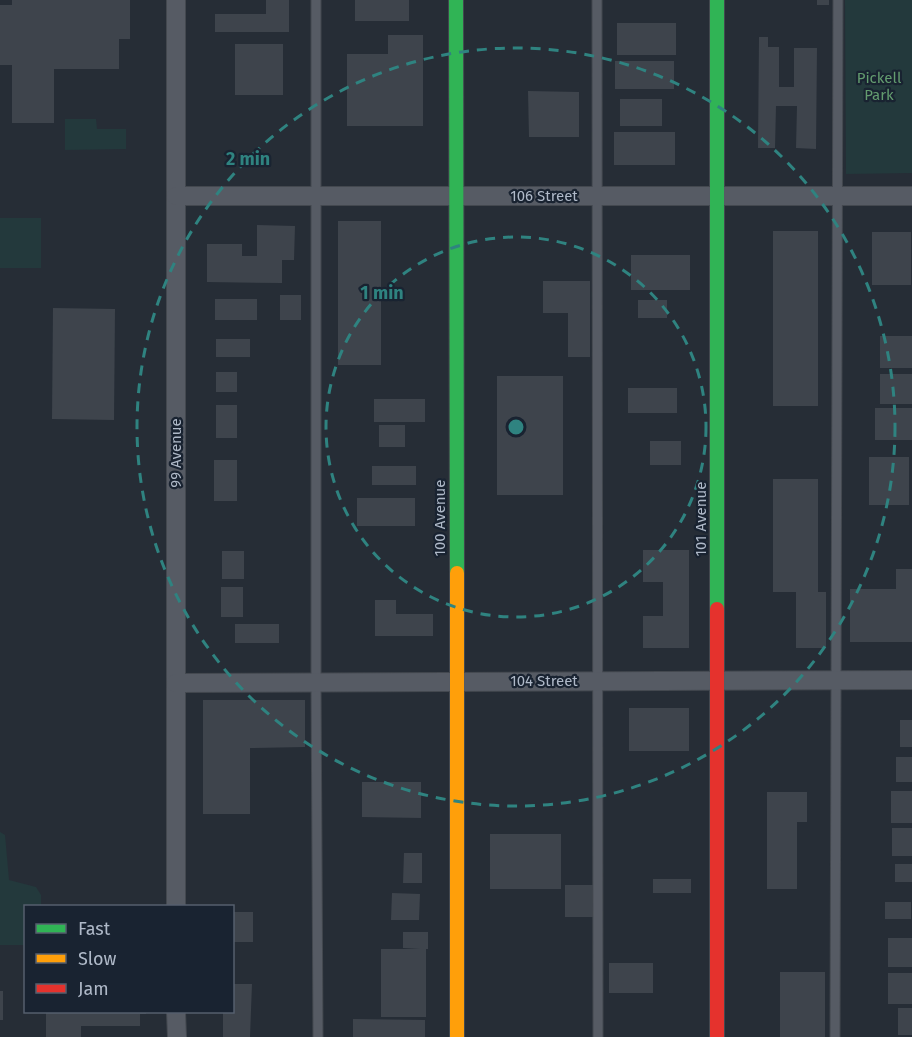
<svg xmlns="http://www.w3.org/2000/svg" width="912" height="1037" font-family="'Fira Sans',sans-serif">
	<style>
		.green { fill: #23393c }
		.building { fill: #3e444c }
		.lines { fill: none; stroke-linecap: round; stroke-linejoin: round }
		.lane-casing { stroke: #43484f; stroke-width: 11 }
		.street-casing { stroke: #43484f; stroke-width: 20 }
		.fast-casing { stroke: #43484f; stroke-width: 16 }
		.slow-casing { stroke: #43484f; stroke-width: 16 }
		.jam-casing { stroke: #43484f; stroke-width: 16 }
		.lane { stroke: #565b64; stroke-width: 9 }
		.street { stroke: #565b64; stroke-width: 18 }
		.fast { stroke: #30b455; stroke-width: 14 }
		.slow { stroke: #ff9f0a; stroke-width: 14 }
		.jam { stroke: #e5322d; stroke-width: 14 }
		.ring { fill: none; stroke: #2f8380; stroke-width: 3; stroke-dasharray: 10 8 }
		.labels { text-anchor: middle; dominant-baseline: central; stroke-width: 4.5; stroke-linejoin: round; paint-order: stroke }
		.park-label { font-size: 15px; fill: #639c6f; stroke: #192331 }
		.street-label { font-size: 15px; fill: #afb9c8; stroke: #192331 }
		.centre { fill: #2f8380; stroke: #192331; stroke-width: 3 }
		.ring-label { font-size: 18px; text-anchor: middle; font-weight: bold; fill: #2f8380; stroke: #192331; stroke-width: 4.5; stroke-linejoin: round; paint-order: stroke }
	</style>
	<rect width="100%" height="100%" fill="#262d36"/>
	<g class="green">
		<polygon points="845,0 912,0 912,173 846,174"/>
		<polygon points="65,119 96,119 97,129 126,129 126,149 65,150"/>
		<rect x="0" y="218" width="41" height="50"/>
		<polygon points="0,832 5,835 9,880 36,887 41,895 41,906 26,906 25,945 0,945"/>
	</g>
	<g class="building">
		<polygon points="12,0 130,0 130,39 119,39 119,69 54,69 54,123 12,123 12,65 0,65 0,5 12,5"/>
		<polygon points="266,0 289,0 289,32 215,32 215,14 266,14"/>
		<rect x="355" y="0" width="54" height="21"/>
		<rect x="817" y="0" width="12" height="5"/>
		<rect x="617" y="23" width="59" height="32"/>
		<polygon points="388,35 423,35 423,126 347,126 347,54 388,54"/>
		<polygon points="759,37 768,37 768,47 779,47 779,87 794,87 794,48 817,48 816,149 796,148 797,106 776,106 775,148 758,148"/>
		<rect x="235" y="44" width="48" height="51"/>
		<rect x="615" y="61" width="59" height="28"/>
		<polygon points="528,91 579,92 579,137 529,137"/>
		<rect x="620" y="99" width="42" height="27"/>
		<rect x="614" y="132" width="61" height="33"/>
		<rect x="338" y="221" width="43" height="144"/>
		<polygon points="257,225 295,226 294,260 282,260 282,283 207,282 207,244 242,244 242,256 257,256"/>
		<rect x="773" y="231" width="45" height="175"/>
		<rect x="872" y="232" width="39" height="53"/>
		<rect x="631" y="255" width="59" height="35"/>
		<polygon points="543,281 590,281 590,357 568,357 568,313 543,313"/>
		<rect x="280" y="295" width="21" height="25"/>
		<rect x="215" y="299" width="42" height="21"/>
		<rect x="638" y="300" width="29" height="18"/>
		<polygon points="53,308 115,309 114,420 52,419"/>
		<rect x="880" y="336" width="32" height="32"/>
		<rect x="216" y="339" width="34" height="18"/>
		<rect x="216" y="372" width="21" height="20"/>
		<rect x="880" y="374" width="32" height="30"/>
		<rect x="497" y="376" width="66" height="119"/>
		<rect x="628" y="388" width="49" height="25"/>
		<rect x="374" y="399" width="51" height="23"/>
		<rect x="216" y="405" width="21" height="33"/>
		<rect x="875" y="408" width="37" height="32"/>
		<rect x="379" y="425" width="26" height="22"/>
		<rect x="650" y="441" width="31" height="24"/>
		<rect x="869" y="457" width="40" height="48"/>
		<rect x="214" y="460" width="23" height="41"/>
		<rect x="372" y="466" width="44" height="19"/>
		<polygon points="773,479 818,479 818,592 826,592 826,648 796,648 796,592 773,592"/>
		<rect x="357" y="498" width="58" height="28"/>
		<polygon points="643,550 689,550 689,648 643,648 643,616 663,616 663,582 643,582"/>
		<rect x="222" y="551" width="22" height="28"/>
		<polygon points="896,569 912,569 912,642 850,642 850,589 896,589"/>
		<rect x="221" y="587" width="22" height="30"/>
		<polygon points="375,600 396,600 396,614 433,614 433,636 375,636"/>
		<rect x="235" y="624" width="44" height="19"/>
		<polygon points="203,700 305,700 305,747 250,748 250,814 203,814"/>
		<rect x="629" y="708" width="60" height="43"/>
		<rect x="900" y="720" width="12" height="27"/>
		<rect x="896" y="757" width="16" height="25"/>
		<polygon points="362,782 421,782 421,818 362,817"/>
		<rect x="891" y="791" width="21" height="32"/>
		<polygon points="767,792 807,792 807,822 797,822 797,889 767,889"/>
		<rect x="892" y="828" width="20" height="28"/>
		<rect x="490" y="834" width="71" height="55"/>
		<polygon points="404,853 422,853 422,883 403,883"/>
		<rect x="895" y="864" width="17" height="18"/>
		<rect x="653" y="879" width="38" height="14"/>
		<rect x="565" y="885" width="28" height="32"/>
		<polygon points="392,893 420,894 419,920 391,920"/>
		<rect x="885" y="902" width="26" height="17"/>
		<rect x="232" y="912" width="21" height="30"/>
		<polygon points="403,932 428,932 428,949 426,949 426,1017 381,1017 381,949 420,949 403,948"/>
		<rect x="888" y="938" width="24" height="29"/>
		<rect x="609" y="963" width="44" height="30"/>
		<rect x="780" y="972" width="45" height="65"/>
		<rect x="888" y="973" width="24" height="31"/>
		<polygon points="232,984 252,984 250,1037 223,1037 223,1012 232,1012"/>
		<rect x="0" y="991" width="3" height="29"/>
		<rect x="898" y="1008" width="14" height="27"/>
		<polygon points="46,1012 146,1012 146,1014 140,1014 140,1026 81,1026 81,1037 46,1037"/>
		<polygon points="353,1019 425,1020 425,1037 353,1037"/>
	</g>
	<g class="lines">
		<g class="lane-casing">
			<g id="lane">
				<polyline points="316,0 316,682 318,1037"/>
				<polyline points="597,0 598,1037"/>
				<polyline points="835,1037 838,0"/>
			</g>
		</g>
		<g class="street-casing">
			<g id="street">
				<polyline points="176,0 176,906"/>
				<polyline points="176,196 912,196"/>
				<polyline points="176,683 912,680"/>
				<polyline points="176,1012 177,1037"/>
			</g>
		</g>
		<g class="fast-casing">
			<g id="fast">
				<polyline points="456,0 457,573"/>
				<polyline points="717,0 717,609"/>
			</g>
		</g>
		<g class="slow-casing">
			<polyline id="slow" points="457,573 457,1037"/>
		</g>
		<g class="jam-casing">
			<polyline id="jam" points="717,609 717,1037"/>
		</g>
		<use href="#lane" class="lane"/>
		<use href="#street" class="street"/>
		<use href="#fast" class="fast"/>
		<use href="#slow" class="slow"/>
		<use href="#jam" class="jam"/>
	</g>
	<g class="ring">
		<circle cx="516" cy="427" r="190"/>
		<circle cx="516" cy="427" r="379"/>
	</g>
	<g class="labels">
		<g class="park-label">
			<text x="879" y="78">Pickell<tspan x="879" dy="17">Park</tspan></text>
		</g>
		<g class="street-label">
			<text x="544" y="196">106 Street</text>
			<text transform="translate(176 453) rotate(-90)">99 Avenue</text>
			<text transform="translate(440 518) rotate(-90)">100 Avenue</text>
			<text transform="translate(701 519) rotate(-90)">101 Avenue</text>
			<text x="544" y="681">104 Street</text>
		</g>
	</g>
	<circle cx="516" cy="427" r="9" class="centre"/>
	<g class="ring-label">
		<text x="248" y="165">2 min</text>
		<text x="382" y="299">1 min</text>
	</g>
	<rect x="24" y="905" width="210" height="108" fill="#192331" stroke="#555f6d" stroke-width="1.5"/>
	<rect x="36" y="924" width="30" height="9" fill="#30b455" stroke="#555f6d" stroke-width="1.5"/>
	<text x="78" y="935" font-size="18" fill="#afb9c8">Fast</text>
	<rect x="36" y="954" width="30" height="9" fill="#ff9f0a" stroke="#555f6d" stroke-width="1.5"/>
	<text x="78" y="965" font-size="18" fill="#afb9c8">Slow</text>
	<rect x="36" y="984" width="30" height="9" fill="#e5322d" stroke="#555f6d" stroke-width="1.5"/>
	<text x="78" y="995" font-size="18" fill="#afb9c8">Jam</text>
</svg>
